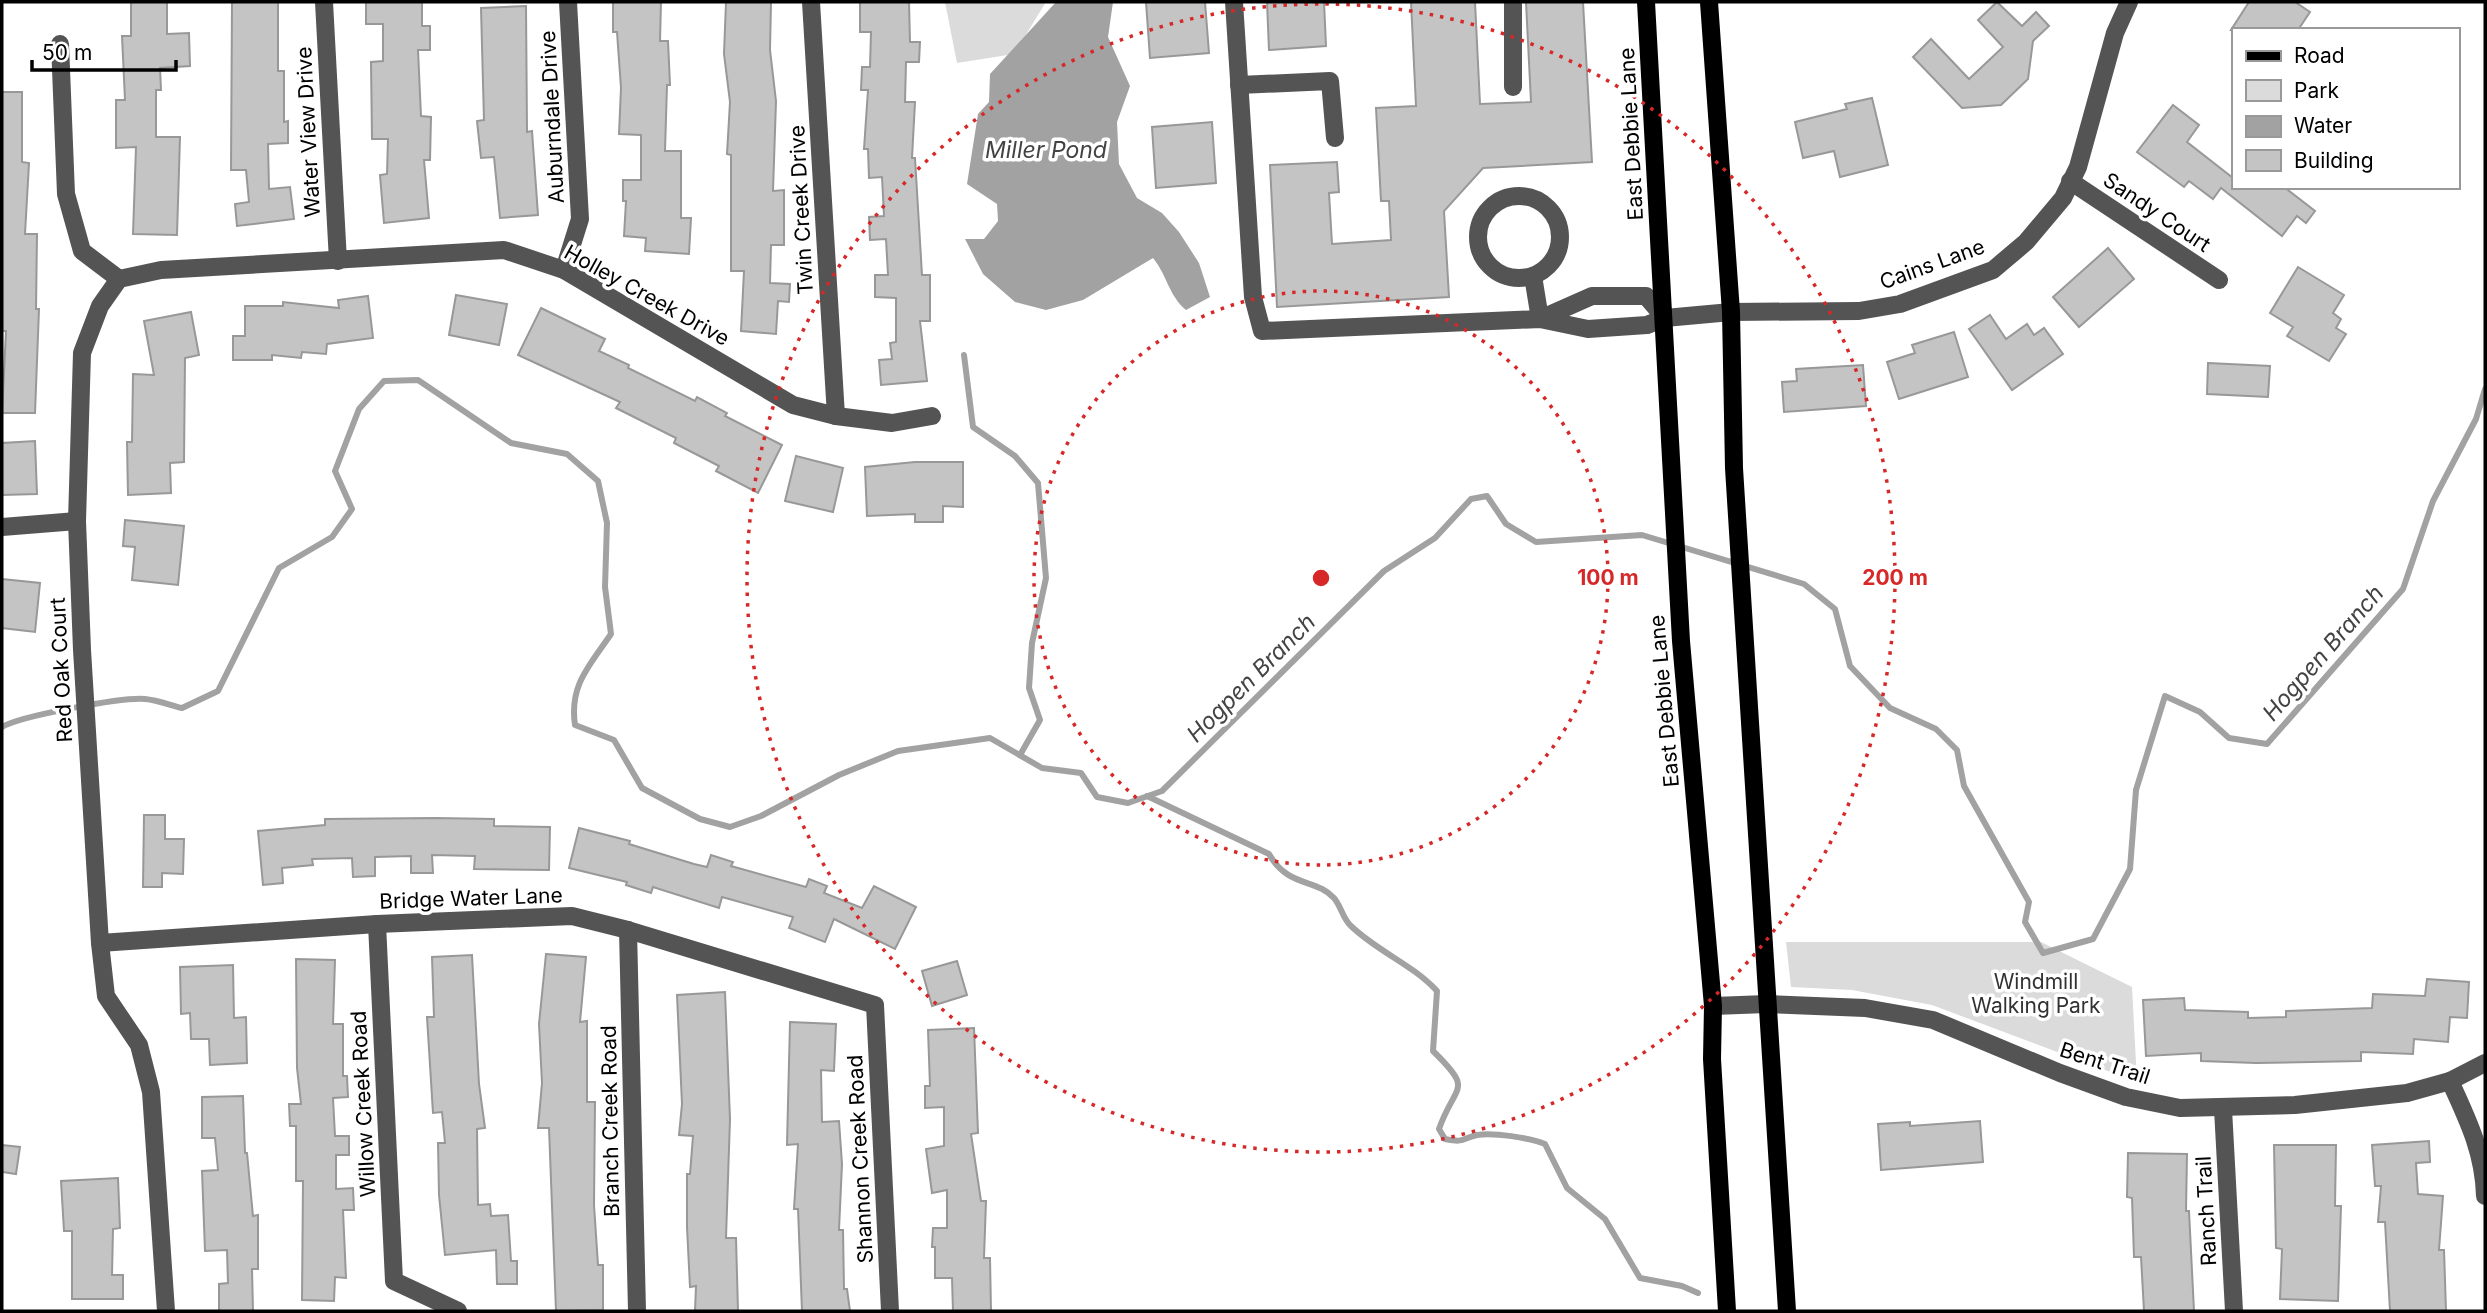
<svg xmlns="http://www.w3.org/2000/svg" width="2487" height="1313" font-family="Inter,sans-serif">
	<style>
		.green { fill: #dbdbdb }
		.water { fill: #a2a2a2 }
		.lines { fill: none; stroke-linecap: round; stroke-linejoin: round }
		.stream { stroke: #a2a2a2; stroke-width: 6 }
		.building { fill: #c4c4c4; stroke: #989898; stroke-width: 2 }
		.minor { stroke: #545454; stroke-width: 18 }
		.major { stroke: #000; stroke-width: 18 }
		.ring { fill: none; stroke: #d62828; stroke-width: 3.5; stroke-dasharray: 3.5 7 }
		.labels { text-anchor: middle; dominant-baseline: central; stroke-width: 7; stroke-linejoin: round; paint-order: stroke }
		.street-label { font-size: 21px; fill: #000; stroke: #fff }
		.park-label { font-size: 21px; fill: #323232; stroke: #fff }
		.water-label { font-size: 23px; font-style: italic; fill: #434343; stroke: #fff }
		.centre { fill: #d62828; stroke: #fff; stroke-width: 3.5 }
		.ring-label { font-size: 21px; text-anchor: middle; font-weight: bold; fill: #d62828; stroke: #fff; stroke-width: 7; stroke-linejoin: round; paint-order: stroke }
	</style>
	<rect width="100%" height="100%" fill="#fff"/>
	<g class="green">
		<polygon points="945,2 1046,2 1014,54 957,63"/>
		<polygon points="1786,942 2041,942 2132,987 2137,1082 1932,1005 1852,990 1791,987"/>
	</g>
	<path class="water" d="M1056,2H1113L1108,37L1130,86L1117,122L1119,164L1137,198L1162,213L1179,232L1199,263L1210,297L1186,310C1169,296 1167,275 1153,258L1083,300L1046,310L1015,302L983,274L965,239H984L998,221L997,204L967,184L978,114L989,102L990,74Z"/>
	<g class="lines">
		<g class="stream">
			<polyline points="964,355 973,427 1015,456 1038,483 1046,578 1032,643 1029,688 1040,720 1020,755"/>
			<path d="M2,727C20,716 123,697 145,699C157,700 170,705 182,708L218,691L279,568L332,537L352,509L335,471L359,409L384,381L418,380L511,443L567,454L598,481L607,523L605,587L611,634C590,665 569,685 575,725L614,740L642,788L700,819L730,827L761,816L839,775L898,751L990,738L1042,768L1081,773L1097,797L1128,803L1162,791L1384,571L1435,538L1471,499L1487,496L1506,524L1536,542L1642,535L1804,584L1835,609L1850,666L1890,708L1936,729L1957,750L1964,786L2029,902L2025,922L2043,953L2093,939L2130,869L2136,790L2165,696L2200,712L2229,738L2267,744L2403,589L2433,501L2476,419L2485,389"/>
			<path d="M1147,796L1269,854C1288,888 1316,878 1334,898C1341,906 1343,919 1351,926C1378,952 1412,964 1437,991L1433,1051C1475,1092 1455,1083 1439,1129L1445,1139C1465,1143 1460,1139 1477,1135C1493,1132 1530,1138 1545,1144L1567,1188L1605,1219L1640,1278L1682,1286L1698,1293"/>
		</g>
	</g>
	<g class="building">
		<polygon points="131,2 167,2 167,34 189,33 190,66 160,68 161,90 156,90 156,137 180,137 177,235 133,234 136,147 116,148 116,100 125,100 122,36 131,36"/>
		<polygon points="232,2 278,2 278,71 284,71 284,122 288,121 288,143 268,144 269,189 290,187 294,219 237,226 235,204 249,202 246,170 231,170"/>
		<polygon points="366,2 422,2 422,26 430,26 430,50 418,50 421,116 431,117 430,160 424,160 429,218 384,223 380,175 387,174 388,139 372,139 371,62 383,61 383,24 366,24"/>
		<polygon points="613,2 661,2 660,41 668,41 670,85 667,85 665,151 681,151 681,218 691,218 689,254 645,251 646,238 624,236 626,201 623,201 623,180 641,180 641,135 619,134 621,88 617,32 613,32"/>
		<polygon points="726,2 771,2 770,50 776,101 773,191 784,190 784,245 771,245 770,283 790,284 789,302 778,301 776,334 741,331 744,271 731,271 731,155 727,154 730,102 724,54"/>
		<polygon points="860,2 909,2 910,42 920,42 919,62 906,62 905,102 915,102 912,158 915,158 922,275 930,275 930,321 920,321 927,381 881,385 879,360 892,359 890,343 896,342 896,298 875,297 875,275 888,275 886,239 870,240 869,217 884,216 882,177 869,178 868,149 864,149 868,90 861,90 862,67 870,67 871,32 860,32"/>
		<polygon points="1146,2 1205,2 1209,53 1150,58"/>
		<polygon points="1267,2 1324,2 1326,46 1269,50"/>
		<polygon points="1411,2 1475,2 1480,104 1531,102 1526,2 1583,2 1592,162 1483,168 1444,211 1449,297 1277,307 1270,165 1337,162 1339,192 1329,193 1332,244 1391,240 1389,201 1381,201 1376,108 1416,106"/>
		<polygon points="1997,2 2022,26 2036,12 2049,26 2033,41 2028,79 2001,105 1962,108 1913,57 1931,39 1969,79 2003,47 1978,20"/>
		<polygon points="2249,2 2295,2 2310,12 2298,30 2231,30"/>
		<polygon points="526,6 527,132 532,131 538,215 500,218 494,157 481,158 477,121 484,120 481,8"/>
		<polygon points="2,92 22,92 22,162 29,163 25,234 37,234 36,309 39,309 35,413 2,413 6,331 2,331"/>
		<polygon points="1872,98 1888,165 1840,177 1834,151 1803,158 1795,122 1847,109 1845,104"/>
		<polygon points="2173,105 2199,125 2187,142 2233,178 2233,187 2284,187 2315,211 2306,223 2297,216 2282,236 2221,188 2213,199 2189,181 2184,187 2137,152"/>
		<polygon points="1212,122 1216,183 1156,188 1152,127"/>
		<polygon points="2108,248 2134,279 2079,327 2053,297"/>
		<polygon points="2298,267 2344,295 2333,313 2341,319 2336,328 2346,334 2329,361 2287,336 2293,327 2270,313"/>
		<polygon points="456,295 507,304 499,345 449,335"/>
		<polygon points="368,296 373,338 327,344 326,354 302,352 301,358 272,355 272,360 233,360 233,336 245,336 245,306 283,306 283,302 339,308 338,300"/>
		<polygon points="541,308 605,339 599,351 629,365 628,368 695,401 697,397 727,413 725,416 782,445 758,493 716,471 719,466 674,443 676,438 616,408 620,402 518,355"/>
		<polygon points="191,312 199,355 185,358 184,462 170,463 171,493 128,495 127,442 132,442 133,374 154,375 144,321"/>
		<polygon points="1990,315 2006,339 2027,324 2034,335 2044,328 2063,354 2012,390 1969,329"/>
		<polygon points="1954,332 1968,377 1899,399 1887,362 1915,353 1912,345"/>
		<polygon points="2208,363 2270,366 2268,397 2207,394"/>
		<polygon points="1863,365 1866,406 1784,412 1782,382 1797,381 1796,369"/>
		<polygon points="35,441 37,494 2,495 2,443"/>
		<polygon points="796,456 843,468 833,512 785,501"/>
		<polygon points="915,462 963,462 963,507 943,506 943,522 915,522 915,514 867,516 865,467"/>
		<polygon points="125,520 184,526 178,585 132,580 135,547 123,546"/>
		<polygon points="2,579 40,583 35,632 2,628"/>
		<polygon points="144,815 165,815 165,839 184,839 183,874 162,873 162,887 143,887"/>
		<polygon points="435,818 494,819 494,826 550,827 549,870 474,869 475,856 432,855 433,873 411,873 411,856 375,857 375,876 353,877 352,858 312,859 313,865 282,868 283,883 263,885 258,831 325,825 325,819"/>
		<polygon points="579,828 630,841 629,844 694,864 707,867 711,855 733,862 731,866 806,887 809,879 827,886 824,893 862,908 874,886 916,907 895,949 834,919 825,942 789,928 793,917 722,897 719,908 653,887 651,893 626,885 627,882 569,868"/>
		<polygon points="546,954 586,957 580,1022 587,1021 587,1102 595,1102 594,1205 598,1265 603,1265 603,1310 556,1311 549,1128 538,1128 542,1083 539,1024"/>
		<polygon points="472,955 479,1084 485,1128 477,1129 478,1205 490,1204 491,1216 508,1215 511,1261 517,1261 517,1284 497,1284 496,1250 445,1255 439,1195 438,1143 445,1143 442,1112 433,1113 427,1017 434,1017 432,957"/>
		<polygon points="296,959 335,960 333,1024 343,1024 343,1076 347,1076 348,1097 333,1098 335,1136 349,1136 349,1155 336,1155 336,1189 353,1188 354,1210 343,1210 346,1278 335,1277 334,1301 302,1300 303,1181 296,1181 296,1126 290,1126 289,1104 301,1104 297,1068"/>
		<polygon points="957,961 967,995 932,1006 922,971"/>
		<polygon points="233,965 234,1018 246,1017 247,1063 210,1065 209,1039 191,1039 190,1013 181,1014 180,967"/>
		<polygon points="2427,979 2469,982 2467,1018 2450,1017 2448,1042 2414,1039 2413,1054 2361,1052 2361,1061 2256,1063 2201,1061 2201,1053 2146,1056 2143,1000 2184,998 2185,1010 2248,1012 2248,1018 2286,1017 2286,1011 2372,1008 2373,994 2425,996"/>
		<polygon points="725,992 730,1119 726,1238 736,1238 738,1311 695,1311 696,1286 690,1287 687,1227 687,1174 690,1174 693,1136 679,1135 682,1104 677,995"/>
		<polygon points="790,1022 836,1024 834,1071 821,1070 822,1122 839,1121 842,1164 839,1230 843,1230 844,1289 847,1289 850,1311 802,1311 798,1209 794,1209 798,1144 787,1145"/>
		<polygon points="974,1028 978,1133 971,1134 981,1201 986,1201 984,1258 990,1258 991,1311 953,1311 952,1278 935,1278 935,1247 932,1247 933,1228 947,1228 947,1190 932,1193 926,1149 944,1146 944,1107 925,1108 925,1086 930,1086 928,1030"/>
		<polygon points="243,1096 245,1153 247,1153 253,1216 258,1215 258,1269 252,1269 253,1311 219,1311 219,1284 228,1283 227,1250 205,1251 202,1171 218,1170 215,1138 202,1138 202,1097"/>
		<polygon points="1980,1121 1983,1162 1881,1170 1878,1124 1910,1122 1910,1126"/>
		<polygon points="2429,1141 2430,1162 2416,1163 2418,1194 2443,1196 2439,1250 2444,1250 2446,1311 2390,1311 2385,1222 2378,1222 2381,1186 2375,1186 2372,1145"/>
		<polygon points="2,1145 20,1147 16,1174 2,1172"/>
		<polygon points="2274,1145 2336,1145 2335,1206 2341,1206 2338,1301 2280,1299 2282,1249 2276,1248"/>
		<polygon points="2128,1153 2187,1154 2186,1211 2189,1211 2194,1311 2144,1311 2141,1257 2134,1257 2132,1198 2127,1197"/>
		<polygon points="118,1178 120,1228 113,1229 112,1275 123,1275 123,1299 72,1299 72,1231 64,1231 61,1181"/>
	</g>
	<g class="lines">
		<g class="minor">
			<polyline points="324,2 338,261"/>
			<polyline points="811,2 836,416"/>
			<polyline points="1234,2 1253,297 1262,331 1540,319 1588,329 1647,325 1665,318 1731,312 1859,311 1900,304 1993,270 2026,242 2063,198 2078,167 2115,33 2129,2"/>
			<polyline points="1513,2 1513,87"/>
			<polyline points="60,44 66,194 82,251 119,279 100,306 82,353 77,521 82,650 100,943 106,996 139,1045 151,1092 166,1311"/>
			<polyline points="1239,85 1330,81 1335,138"/>
			<polyline points="2070,181 2219,280"/>
			<circle cx="1519" cy="237" r="41"/>
			<polyline points="564,270 580,219 568,2"/>
			<polyline points="1533,276 1540,319"/>
			<polyline points="119,279 161,270 504,250 564,270 793,405 836,416 892,423 932,416"/>
			<polyline points="1540,319 1592,296 1646,296 1665,318"/>
			<polyline points="2,527 77,521"/>
			<polyline points="377,924 394,1281 458,1311"/>
			<polyline points="628,930 637,1311"/>
			<polyline points="100,943 377,924 572,916 628,930 875,1005 890,1311"/>
			<polyline points="1713,1006 1767,1004 1865,1008 1933,1020 2060,1073 2126,1097 2180,1108 2295,1105 2407,1093 2450,1081 2485,1063"/>
			<path d="M2450,1081C2468,1120 2484,1153 2485,1196"/>
			<polyline points="2223,1109 2234,1311"/>
		</g>
		<g class="major">
			<polyline points="1646,2 1681,641 1713,1006 1712,1059 1727,1311"/>
			<polyline points="1709,2 1731,312 1734,468 1787,1311"/>
		</g>
	</g>
	<g class="ring">
		<circle cx="1321" cy="578" r="287"/>
		<circle cx="1321" cy="578" r="574"/>
	</g>
	<g class="labels">
		<g class="street-label">
			<text transform="translate(552 117) rotate(-93)">Auburndale Drive</text>
			<text transform="translate(308 132) rotate(-93)">Water View Drive</text>
			<text transform="translate(1631 134) rotate(-93)">East Debbie Lane</text>
			<text transform="translate(801 210) rotate(-93)">Twin Creek Drive</text>
			<text transform="translate(2157 212) rotate(34)">Sandy Court</text>
			<text transform="translate(1932 264) rotate(-20)">Cains Lane</text>
			<text transform="translate(647 295) rotate(29)">Holley Creek Drive</text>
			<text transform="translate(61 670) rotate(-93)">Red Oak Court</text>
			<text transform="translate(1664 701) rotate(-95)">East Debbie Lane</text>
			<text transform="translate(471 898) rotate(-2)">Bridge Water Lane</text>
			<text transform="translate(2105 1063) rotate(18)">Bent Trail</text>
			<text transform="translate(363 1104) rotate(-93)">Willow Creek Road</text>
			<text transform="translate(610 1121) rotate(-91)">Branch Creek Road</text>
			<text transform="translate(860 1159) rotate(-93)">Shannon Creek Road</text>
			<text transform="translate(2206 1211) rotate(-93)">Ranch Trail</text>
		</g>
		<g class="park-label">
			<text x="2036" y="981">Windmill<tspan x="2036" dy="24">Walking Park</tspan></text>
		</g>
		<g class="water-label">
			<text x="1046" y="150">Miller Pond</text>
			<text transform="translate(2323 653) rotate(-49)">Hogpen Branch</text>
			<text transform="translate(1251 678) rotate(-45)">Hogpen Branch</text>
		</g>
	</g>
	<circle cx="1321" cy="578" r="10" class="centre"/>
	<g class="ring-label">
		<text x="1608" y="585">100 m</text>
		<text x="1895" y="585">200 m</text>
	</g>
	<rect width="2487" height="1313" fill="none" stroke="#000000" stroke-width="7"/>
	<rect x="2232" y="28" width="228" height="161" fill="#ffffff" stroke="#999999" stroke-width="2"/>
	<rect x="2246" y="51" width="35" height="10" fill="#000000" stroke="#999999" stroke-width="2"/>
	<text x="2294" y="63" font-size="21" fill="#000000">Road</text>
	<rect x="2246" y="80" width="35" height="21" fill="#dbdbdb" stroke="#999999" stroke-width="2"/>
	<text x="2294" y="98" font-size="21" fill="#000000">Park</text>
	<rect x="2246" y="116" width="35" height="21" fill="#a2a2a2" stroke="#999999" stroke-width="2"/>
	<text x="2294" y="133" font-size="21" fill="#000000">Water</text>
	<rect x="2246" y="150" width="35" height="21" fill="#c4c4c4" stroke="#999999" stroke-width="2"/>
	<text x="2294" y="168" font-size="21" fill="#000000">Building</text>
	<path d="M32 60v10h144v-10" fill="none" stroke="#000000" stroke-width="3.5"/>
	<text x="42" y="60" font-size="21" fill="#000000" stroke="#ffffff" stroke-width="5" paint-order="stroke">50 m</text>
</svg>
